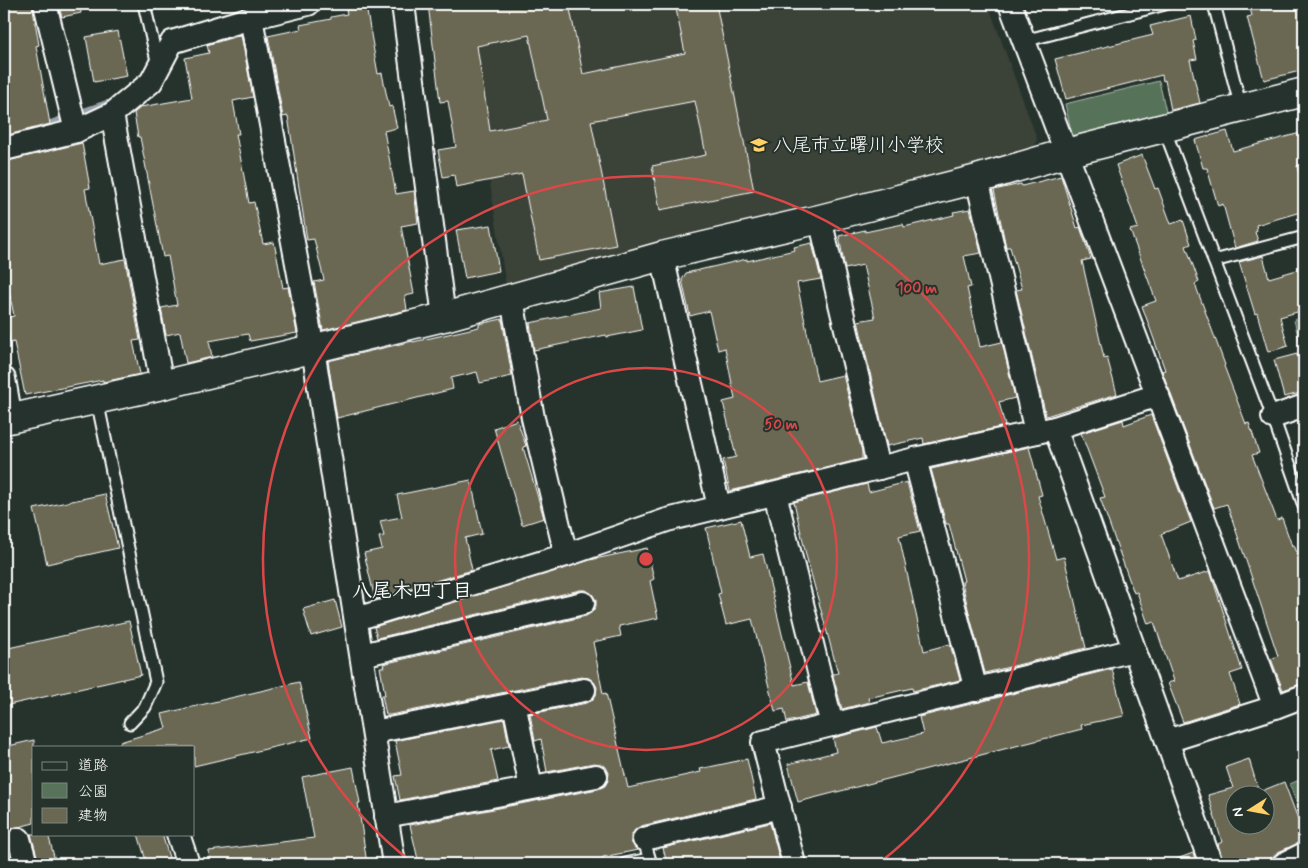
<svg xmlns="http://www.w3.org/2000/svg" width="1308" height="868" font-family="Mynerve,'Klee One',sans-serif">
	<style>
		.built { fill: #3a4338 }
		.green { fill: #57735a; stroke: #abb9ac }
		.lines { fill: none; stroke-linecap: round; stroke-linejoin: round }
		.stream { stroke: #9aa6ac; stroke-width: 8 }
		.building { fill: #6a6853; stroke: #fff; fill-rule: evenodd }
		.lane-casing { stroke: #fff; stroke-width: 15 }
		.street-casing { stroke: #fff; stroke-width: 26 }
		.secondary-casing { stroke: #fff; stroke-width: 31 }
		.lane { stroke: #26332d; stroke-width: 11 }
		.street { stroke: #26332d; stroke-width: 22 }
		.secondary { stroke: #26332d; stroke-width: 28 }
		.ring { fill: none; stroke: #dc4848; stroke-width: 2.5 }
		.labels { text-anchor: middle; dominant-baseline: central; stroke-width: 4; stroke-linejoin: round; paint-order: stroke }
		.poi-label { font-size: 19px; fill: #fff; stroke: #26332d; text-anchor: start }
		.neighbourhood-label { font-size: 20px; font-weight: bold; fill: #fff; stroke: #26332d }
		.centre { fill: #dc4848; stroke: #26332d; stroke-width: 2.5 }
		.ring-label { font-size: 15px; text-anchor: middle; font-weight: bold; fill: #dc4848; stroke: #26332d; stroke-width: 4; stroke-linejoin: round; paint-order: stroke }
	</style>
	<rect width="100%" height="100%" fill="#26332d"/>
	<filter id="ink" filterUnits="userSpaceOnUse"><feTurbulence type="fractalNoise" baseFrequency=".02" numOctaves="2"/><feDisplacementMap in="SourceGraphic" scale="10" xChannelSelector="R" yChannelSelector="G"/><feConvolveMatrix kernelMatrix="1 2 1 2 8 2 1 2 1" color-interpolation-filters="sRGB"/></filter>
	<g filter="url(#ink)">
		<polygon class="built" points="462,4 988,4 1037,139 1033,151 506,286"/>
		<g class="green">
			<polygon points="1159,81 1167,116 1073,139 1065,104"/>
			<polygon points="1304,317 1304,360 1294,320"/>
			<polygon points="1304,778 1304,825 1290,784"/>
		</g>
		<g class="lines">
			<g class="stream">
				<polyline points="81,113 107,104"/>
				<polyline points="26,133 62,120"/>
			</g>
		</g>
		<g class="building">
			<polygon points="4,4 32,4 39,45 36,46 50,124 4,136"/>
			<polygon points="58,4 80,4 81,13 62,17"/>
			<path d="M428,4H569L583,74L685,53L675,4H716L754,191L660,210L652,166L706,155L695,101L591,121L616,245L539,260L522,174L456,187L454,175L443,177L438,150L456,147L448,101L440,102ZM529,35L547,120L490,131L477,46Z"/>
			<polygon points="1249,4 1304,4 1304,70 1264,80 1247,17 1252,16"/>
			<polygon points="366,6 378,74 382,73 389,107 392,106 397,128 384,131 396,194 414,191 418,223 401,226 414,294 405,296 407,310 323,330 314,282 324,280 314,239 307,240 288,116 283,117 268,36 301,29 300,25 331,19 331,17 347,14 346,10"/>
			<polygon points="1191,16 1196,40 1193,41 1197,59 1190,60 1200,103 1171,110 1165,80 1163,81 1162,75 1066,99 1055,59 1153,35 1150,26"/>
			<polygon points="118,31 127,76 94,82 86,37"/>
			<polygon points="241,35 253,97 233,101 239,134 236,134 249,203 254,202 263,244 274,242 283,288 288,287 297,333 250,341 248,334 209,341 212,357 186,363 180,332 166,335 161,308 177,305 168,256 163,257 140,137 138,137 134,113 141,107 192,98 185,58 209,53 207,45"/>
			<polygon points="1227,131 1233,151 1304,132 1304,164 1297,166 1304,193 1304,211 1256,225 1257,231 1255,232 1258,241 1235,248 1223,204 1218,206 1207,168 1203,168 1195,140"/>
			<polygon points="82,143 90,188 85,189 99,264 125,259 140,340 133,341 140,374 103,382 103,380 25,395 14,342 10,343 5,318 14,316 4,266 10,265 4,236 4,162"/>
			<polygon points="1142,155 1155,189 1158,188 1171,224 1183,220 1191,244 1186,246 1199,282 1195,284 1225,365 1224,366 1246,424 1249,423 1259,453 1252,455 1277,520 1282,518 1292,546 1294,545 1304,571 1304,683 1283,690 1271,659 1278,656 1227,504 1214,508 1162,371 1165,370 1142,306 1156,301 1130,230 1138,228 1116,165"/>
			<polygon points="1061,176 1077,228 1080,227 1091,259 1082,261 1104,358 1107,357 1117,394 1046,416 1016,290 1022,289 1010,247 1006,247 994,190 1021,184 1022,186"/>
			<polygon points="970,209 981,253 964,256 971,287 967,288 980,347 1002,342 1015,398 999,402 1005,426 924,444 923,438 887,446 858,321 875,318 863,265 845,269 839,236 865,230 865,232 903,224 904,227 954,215 953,212"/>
			<polygon points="491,225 499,271 465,278 456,230"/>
			<polygon points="812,243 821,279 797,283 817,381 843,375 862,451 862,459 730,491 723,460 736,457 723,402 735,399 725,348 718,350 709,311 690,316 682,280 686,273 747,259 747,261 795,250 794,247"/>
			<polygon points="1263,256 1269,278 1304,268 1304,310 1280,317 1288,346 1268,352 1257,313 1255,314 1239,262"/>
			<polygon points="634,287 642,330 607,337 606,335 534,350 530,323 601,308 599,293"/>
			<polygon points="502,319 512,376 480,383 477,372 451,378 453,389 337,418 328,361 413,341 413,342 479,327 479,324"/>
			<polygon points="1297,354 1304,380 1304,392 1284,397 1274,360"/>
			<polygon points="1151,415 1191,522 1161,534 1178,581 1210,571 1242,670 1230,674 1240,704 1183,722 1168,683 1174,681 1154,622 1148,624 1137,592 1134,593 1100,498 1105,497 1081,433 1123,420 1124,425"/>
			<polygon points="517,420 526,446 523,447 544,518 522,525 494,428"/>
			<polygon points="1029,447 1042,495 1038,496 1056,559 1064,557 1086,648 985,673 969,613 962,582 964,581 949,524 946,524 931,469"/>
			<polygon points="471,480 482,534 465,538 472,570 375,599 364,553 382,549 379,537 384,536 380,521 402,517 397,495"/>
			<polygon points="907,482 920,531 899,536 924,651 950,644 960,680 913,691 912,688 868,698 869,702 842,709 833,676 834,674 838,673 806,555 794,502 867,484 869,492"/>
			<polygon points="105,494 118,548 47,564 34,509"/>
			<polygon points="741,520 750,557 763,554 794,685 808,682 816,715 787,722 784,709 775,711 752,619 726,625 718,594 721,593 706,528"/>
			<polygon points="647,548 654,579 650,581 658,618 619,626 621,636 593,642 603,694 606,693 628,788 701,772 700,769 747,759 756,799 641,826 635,830 631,836 631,842 638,850 603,857 603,859 579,864 419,864 410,825 598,789 605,786 608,780 609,773 606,767 600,764 594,763 547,772 541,739 535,741 530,714 587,703 592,700 596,695 597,687 594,682 589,678 581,677 390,715 386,715 382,695 385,695 380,667 384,667 383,664 586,616 592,612 596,606 596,600 592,594 586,590 580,590 377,638 374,627 590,560"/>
			<polygon points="335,600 342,627 311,636 303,609"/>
			<polygon points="129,621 141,675 4,706 4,649"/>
			<polygon points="1112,669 1124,716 1081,725 1082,729 798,802 788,764 836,752 833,738 877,727 882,743 923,734 919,717"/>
			<polygon points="299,682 312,738 194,766 194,747 120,747 120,742 166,728 162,714"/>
			<polygon points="504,719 509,746 491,750 498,781 400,800 395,776 402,775 395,741"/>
			<polygon points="34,740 34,823 11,829 4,801 4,747"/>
			<path d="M1249,759L1259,792L1284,782L1304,835V841L1278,852L1273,857L1259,864H1224L1218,844L1222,842L1208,795L1233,788L1226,767ZM1236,796H1266V826H1236Z"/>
			<polygon points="353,767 360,803 358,803 367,864 210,864 209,851 314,838 302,777"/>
			<polygon points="770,823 781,864 667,864 663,848"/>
			<polygon points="31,834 48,834 56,864 39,864"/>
			<polygon points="138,834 162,834 171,864 147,864"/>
			<polygon points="1193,853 1197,864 1169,864 1169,862"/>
		</g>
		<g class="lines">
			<g class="lane-casing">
				<g id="lane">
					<polyline points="144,4 158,65"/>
					<polyline points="1214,4 1241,108"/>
					<polyline points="1024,41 1165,4"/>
					<polyline points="1164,128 1273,417 1304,506"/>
					<polyline points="1214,261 1304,237"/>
					<polyline points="97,400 156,682 145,707 130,723"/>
					<polyline points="643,837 651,864"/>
					<polyline points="625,864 649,859"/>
				</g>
			</g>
			<g class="street-casing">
				<g id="street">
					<polyline points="45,4 76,131"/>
					<polyline points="403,4 444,317"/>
					<polyline points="1010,4 1275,707"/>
					<polyline points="251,18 313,349 394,864"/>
					<polyline points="112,114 162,385"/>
					<polyline points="4,149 76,131 112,114 151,82 172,42 251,18 308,4"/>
					<polyline points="977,179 1036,432"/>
					<polyline points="820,219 879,468"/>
					<polyline points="662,256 719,507"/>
					<polyline points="512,299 533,418 566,555"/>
					<polyline points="4,379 11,419"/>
					<polyline points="1273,417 1304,406"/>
					<polyline points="1055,428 1211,864"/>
					<polyline points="915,459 976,690"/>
					<polyline points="775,494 832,725"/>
					<polyline points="356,619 566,555 667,520 915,459 1055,428 1158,395"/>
					<polyline points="362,655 583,603"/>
					<polyline points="514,703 531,788"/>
					<polyline points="374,732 584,690"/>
					<polyline points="1167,741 1275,707 1304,696"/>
					<polyline points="386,816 596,776"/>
					<polyline points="178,834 188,864"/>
					<polyline points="19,839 26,864"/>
					<polyline points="644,839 780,807"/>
					<polyline points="794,864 763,742 1134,650"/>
					<polyline points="1284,864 1304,854"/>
				</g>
			</g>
			<g class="secondary-casing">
				<polyline id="secondary" points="4,420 162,385 444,317 662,256 820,219 977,179 1066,153 1304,92"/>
			</g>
			<use href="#lane" class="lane"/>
			<use href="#street" class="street"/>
			<use href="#secondary" class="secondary"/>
		</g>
	</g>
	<g class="ring">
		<circle cx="646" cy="559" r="191"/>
		<path d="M413 863A383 383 0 1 1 879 863"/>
	</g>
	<defs>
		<g id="school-bare" transform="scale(1.35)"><path d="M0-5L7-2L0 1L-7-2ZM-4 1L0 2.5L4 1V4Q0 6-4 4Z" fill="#ffd166" stroke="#26332d" stroke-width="2.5" paint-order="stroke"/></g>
	</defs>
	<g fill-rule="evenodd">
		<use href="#school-bare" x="759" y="145"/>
	</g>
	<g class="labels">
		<g class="poi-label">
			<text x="773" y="145">八尾市立曙川小学校</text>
		</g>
		<g class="neighbourhood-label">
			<text x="412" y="591">八尾木四丁目</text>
		</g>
	</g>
	<circle cx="646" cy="559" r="8" class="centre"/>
	<g class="ring-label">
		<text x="917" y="293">100 m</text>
		<text x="781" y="429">50 m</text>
	</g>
	<rect width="1308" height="868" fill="none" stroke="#26332d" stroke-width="20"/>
	<rect x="10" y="10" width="1288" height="848" fill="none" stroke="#fff" stroke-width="2" filter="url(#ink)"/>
	<rect x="32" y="746" width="162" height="90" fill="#26332d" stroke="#7d8581"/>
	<rect x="42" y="762" width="25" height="8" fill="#26332d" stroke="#7d8581"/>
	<text x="78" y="770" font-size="15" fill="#ffffff">道路</text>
	<rect x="42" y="783" width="25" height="15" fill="#57735a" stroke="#7d8581"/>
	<text x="78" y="796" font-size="15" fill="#ffffff">公園</text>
	<rect x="42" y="808" width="25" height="15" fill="#6a6853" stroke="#7d8581"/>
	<text x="78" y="820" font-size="15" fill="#ffffff">建物</text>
	<g transform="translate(1250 810) rotate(259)"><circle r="24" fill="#26332d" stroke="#7d8581"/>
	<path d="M0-4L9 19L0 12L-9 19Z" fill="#ffd166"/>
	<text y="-8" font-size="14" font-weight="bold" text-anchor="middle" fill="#ffffff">N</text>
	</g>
</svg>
